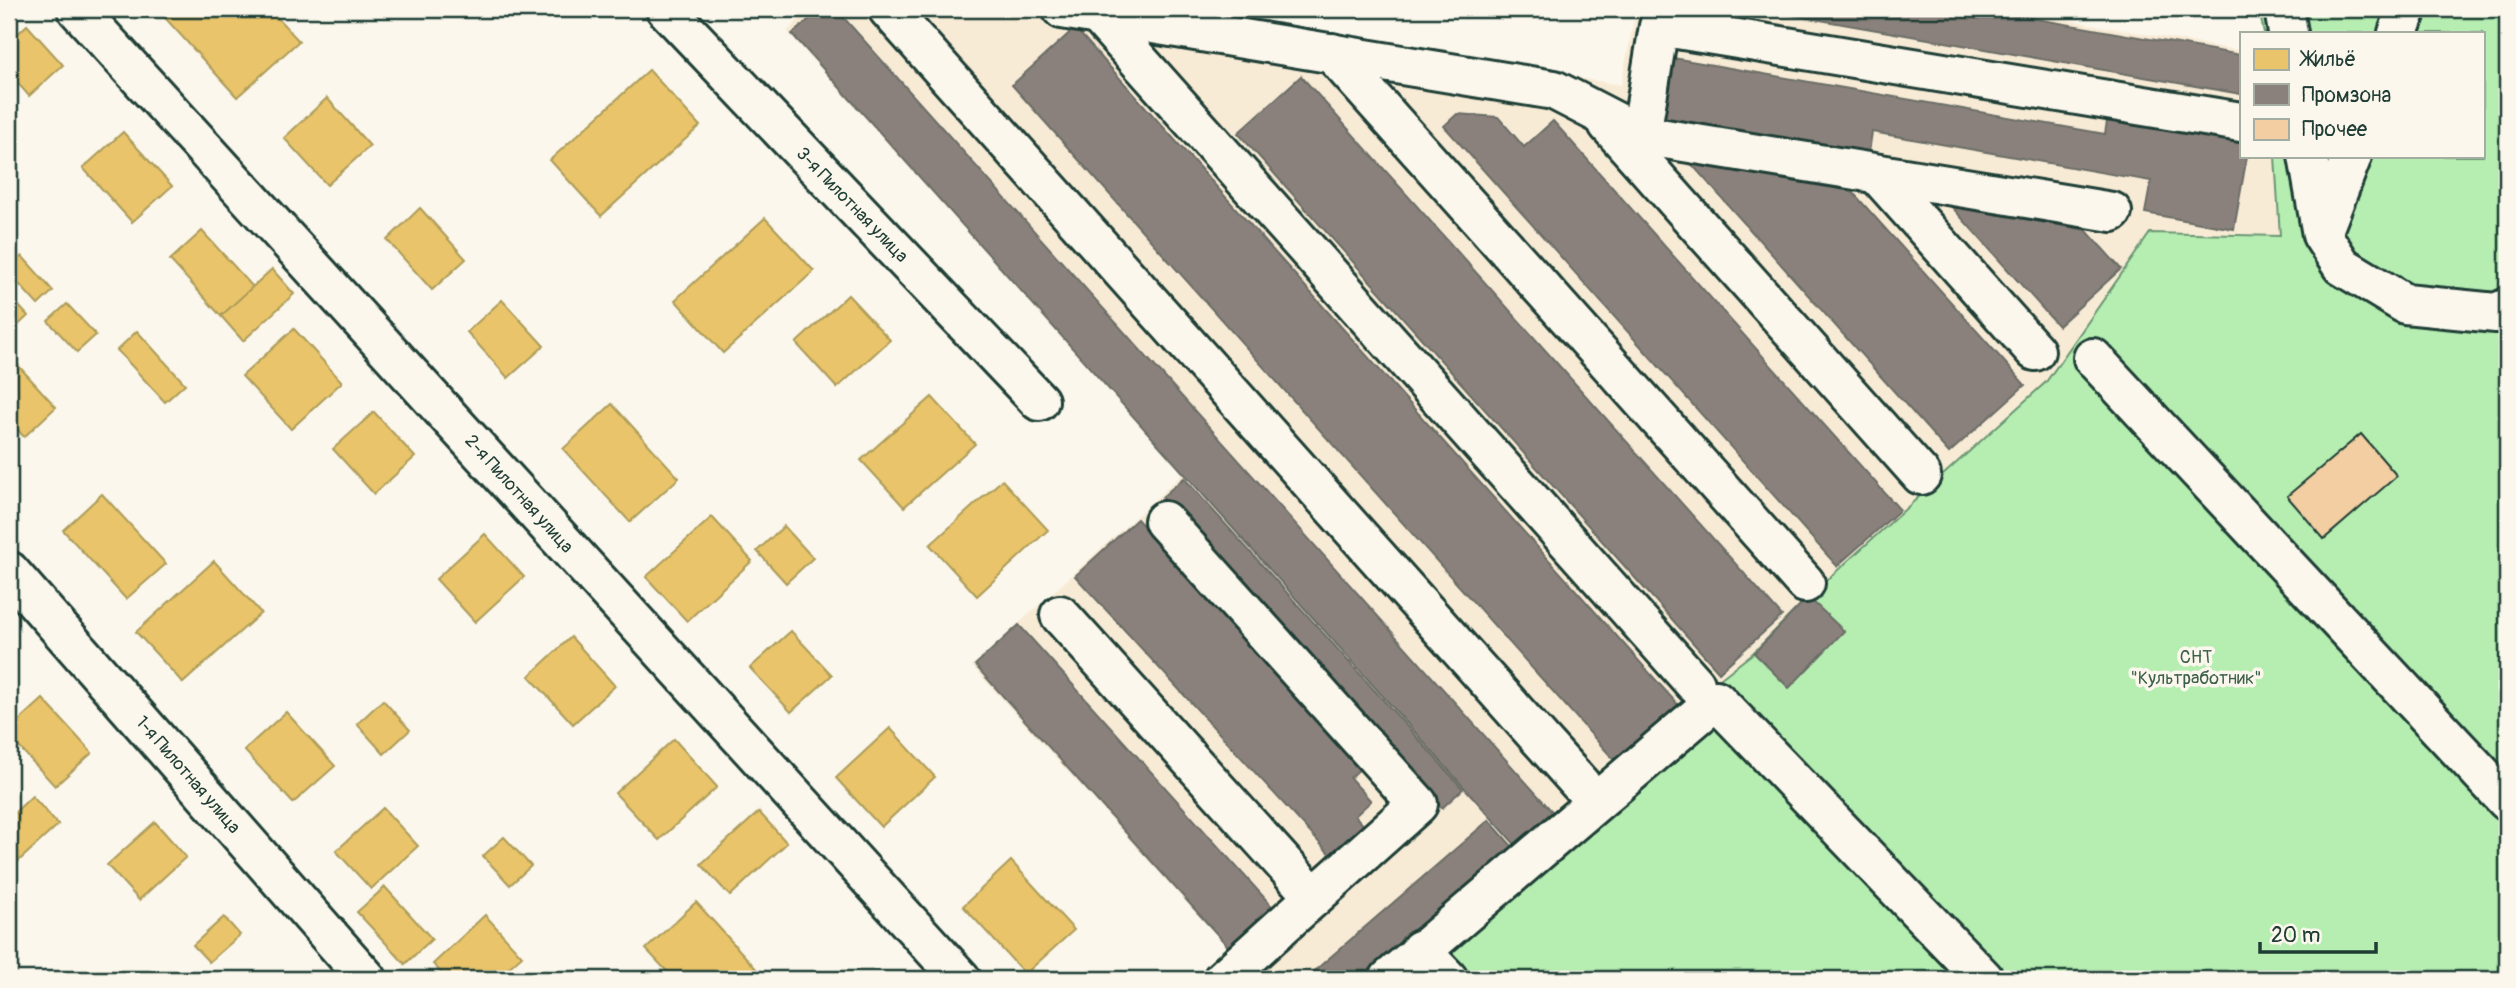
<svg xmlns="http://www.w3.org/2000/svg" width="2516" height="988" font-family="Pangolin,sans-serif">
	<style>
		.built { fill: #f8ebd6 }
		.green { fill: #b6eeb2; stroke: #6a9673; stroke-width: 2 }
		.homes { fill: #e9c46a; stroke: #ac9c5a; stroke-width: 2 }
		.industry { fill: #8a817c; stroke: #6a6d66; stroke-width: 2 }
		.building { fill: #f2cea2; stroke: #1f3d34; stroke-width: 2 }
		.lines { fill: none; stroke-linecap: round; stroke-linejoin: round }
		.minor-casing { stroke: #1f3d34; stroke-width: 44 }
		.minor { stroke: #fbf7ec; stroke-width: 38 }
		.labels { text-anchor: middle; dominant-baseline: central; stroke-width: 7; stroke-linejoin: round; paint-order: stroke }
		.street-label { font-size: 18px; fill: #1f3d34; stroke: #fbf7ec }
		.park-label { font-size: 18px; fill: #3d604d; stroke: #fbf7ec }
	</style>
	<rect width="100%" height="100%" fill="#fbf7ec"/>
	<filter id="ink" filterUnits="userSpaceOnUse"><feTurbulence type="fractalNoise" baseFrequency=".0143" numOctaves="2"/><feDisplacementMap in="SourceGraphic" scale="14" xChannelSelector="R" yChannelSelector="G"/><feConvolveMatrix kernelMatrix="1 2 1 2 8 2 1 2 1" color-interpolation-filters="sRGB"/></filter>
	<g filter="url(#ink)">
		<polygon class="built" points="810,9 1157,9 1621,85 1636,9 2006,9 2241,51 2241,156 2275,156 2281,236 2150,233 2046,382 1808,597 1753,653 1374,979 1256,979 972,666 1183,474 787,31"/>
		<polygon class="green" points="2259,9 2507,9 2507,979 1374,979 1706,690 1753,653 1808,597 2046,382 2150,233 2280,236 2275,156 2483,156 2483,33 2264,33"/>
		<g class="homes">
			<polygon points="157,9 269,9 299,41 237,97"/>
			<polygon points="27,25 63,65 29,96 9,73 9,42"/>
			<polygon points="649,70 700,126 601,216 550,160"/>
			<polygon points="327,98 370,146 327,185 284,138"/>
			<polygon points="123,132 172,186 132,222 83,168"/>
			<polygon points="420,208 466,259 432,290 387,240"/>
			<polygon points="765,218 814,271 723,353 675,300"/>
			<polygon points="202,231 253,287 221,316 170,260"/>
			<polygon points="22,256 53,291 38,305 9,273 9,267"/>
			<polygon points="272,269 294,294 243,341 221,316"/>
			<polygon points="848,295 890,340 837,388 796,343"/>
			<polygon points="10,296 28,316 9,334 9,298"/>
			<polygon points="502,300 544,346 508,378 467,332"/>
			<polygon points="67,304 96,335 77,352 48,321"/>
			<polygon points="294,329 342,382 291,429 242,376"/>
			<polygon points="137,331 185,384 165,402 117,350"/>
			<polygon points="15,362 56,407 24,437 9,420 9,368"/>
			<polygon points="932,397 975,444 904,507 861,460"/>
			<polygon points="612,404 679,478 630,522 563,449"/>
			<polygon points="374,412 415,457 374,494 333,449"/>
			<polygon points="1002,480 1048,530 977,596 930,545"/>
			<polygon points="102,494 166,564 126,599 63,530"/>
			<polygon points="712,517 752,561 687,621 646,577"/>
			<polygon points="784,526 813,558 786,583 757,551"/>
			<polygon points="485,534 524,577 475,622 436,579"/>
			<polygon points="214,561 261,613 183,683 136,632"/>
			<polygon points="791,631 832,675 791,712 750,668"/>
			<polygon points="571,637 615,686 573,724 529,676"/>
			<polygon points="43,699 92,753 55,786 9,736 9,730"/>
			<polygon points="383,700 410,730 384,754 357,724"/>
			<polygon points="286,712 335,766 293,803 244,750"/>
			<polygon points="890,728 935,777 881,827 836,778"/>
			<polygon points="674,739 717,787 659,840 615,793"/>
			<polygon points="32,796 58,825 12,867 9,864 9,818"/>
			<polygon points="383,808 418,846 371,889 336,851"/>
			<polygon points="759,812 787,843 730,896 701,864"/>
			<polygon points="155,822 186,857 139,900 107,865"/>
			<polygon points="504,837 531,866 510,885 483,856"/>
			<polygon points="1011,861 1074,930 1025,974 963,906"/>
			<polygon points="385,887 432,939 405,964 357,912"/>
			<polygon points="696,902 759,972 751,979 674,979 646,949"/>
			<polygon points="485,915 522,956 496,979 447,979 433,964"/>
			<polygon points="224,917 240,935 209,962 193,945"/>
		</g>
		<g class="industry">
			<polygon points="821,9 836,9 1557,817 1520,850 792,34"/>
			<polygon points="1757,9 1980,9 2241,55 2241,94"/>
			<polygon points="1075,28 1679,706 1616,762 1012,85"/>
			<polygon points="1662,56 2105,134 2108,115 2241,138 2241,156 2247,156 2234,229 2145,213 2151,181 1872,132 1868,159 1650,120"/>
			<polygon points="1301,76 1782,616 1719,672 1238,133"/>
			<polygon points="1457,114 1498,117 1524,147 1553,121 1900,510 1837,566 1444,126"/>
			<polygon points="1687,159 1849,188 2025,385 1949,453"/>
			<polygon points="1951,206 2086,230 2121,269 2058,326"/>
			<polygon points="1184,478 1463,789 1442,808 1162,497"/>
			<polygon points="1137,519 1363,766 1350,778 1371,801 1355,816 1369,831 1337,862 1075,576"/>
			<polygon points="1808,597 1844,631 1789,688 1754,653"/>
			<polygon points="1019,625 1278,913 1234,953 975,665"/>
			<polygon points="1489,820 1517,852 1368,979 1305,979"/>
		</g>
		<polygon class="building" points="2361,434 2397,476 2324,539 2287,496"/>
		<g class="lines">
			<g class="minor-casing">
				<g id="minor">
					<polyline points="77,9 961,979"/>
					<polyline points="666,9 1039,401"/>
					<polyline points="888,9 1581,785"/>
					<polyline points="1062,9 1554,90 1641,135 2112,212"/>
					<polyline points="2284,9 2288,33"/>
					<polyline points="1098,15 1695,684"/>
					<polyline points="2398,33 2407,9"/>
					<polyline points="1332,53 1805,583"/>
					<polyline points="1608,124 1921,475"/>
					<polyline points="1641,135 1659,26 2241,122"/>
					<polyline points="2308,156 2322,235 2342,266 2405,304 2496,313 2507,308"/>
					<polyline points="1877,174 2035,351"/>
					<polyline points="2322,233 2352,156"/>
					<polyline points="2093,358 2507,801"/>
					<polyline points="9,571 367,979"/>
					<polyline points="1060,615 1314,897 1418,804 1164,521"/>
					<polyline points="1420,950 1448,979"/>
					<polyline points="1223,979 1314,897"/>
					<polyline points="1389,979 1716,700 1984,979"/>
				</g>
			</g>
			<use href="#minor" class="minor"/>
		</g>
	</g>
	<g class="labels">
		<g class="street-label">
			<text transform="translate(852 205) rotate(46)">3-я Пилотная улица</text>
			<text transform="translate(519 494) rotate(48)">2-я Пилотная улица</text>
			<text transform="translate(188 775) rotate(49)">1-я Пилотная улица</text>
		</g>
		<g class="park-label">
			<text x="2196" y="657">СНТ<tspan x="2196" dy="21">"Культработник"</tspan></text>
		</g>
	</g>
	<rect width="2516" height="988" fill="none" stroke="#fbf7ec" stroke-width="35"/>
	<rect x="18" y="18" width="2481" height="953" fill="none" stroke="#1f3d34" stroke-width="2.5" filter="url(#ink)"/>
	<rect x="2240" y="32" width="245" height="126" fill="#fbf7ec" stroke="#a3ada2" stroke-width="2"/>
	<rect x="2254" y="49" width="35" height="21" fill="#e9c46a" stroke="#a3ada2" stroke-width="2"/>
	<text x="2302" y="66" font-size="21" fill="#1f3d34">Жильё</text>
	<rect x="2254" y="84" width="35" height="21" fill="#8a817c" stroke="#a3ada2" stroke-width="2"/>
	<text x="2302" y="102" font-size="21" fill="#1f3d34">Промзона</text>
	<rect x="2254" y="119" width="35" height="21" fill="#f2cea2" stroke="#a3ada2" stroke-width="2"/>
	<text x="2302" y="136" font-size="21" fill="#1f3d34">Прочее</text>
	<path d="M2260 942v10h116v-10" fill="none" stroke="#1f3d34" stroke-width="3.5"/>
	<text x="2271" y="942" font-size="21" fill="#1f3d34" stroke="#fbf7ec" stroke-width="5" paint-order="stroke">20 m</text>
</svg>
